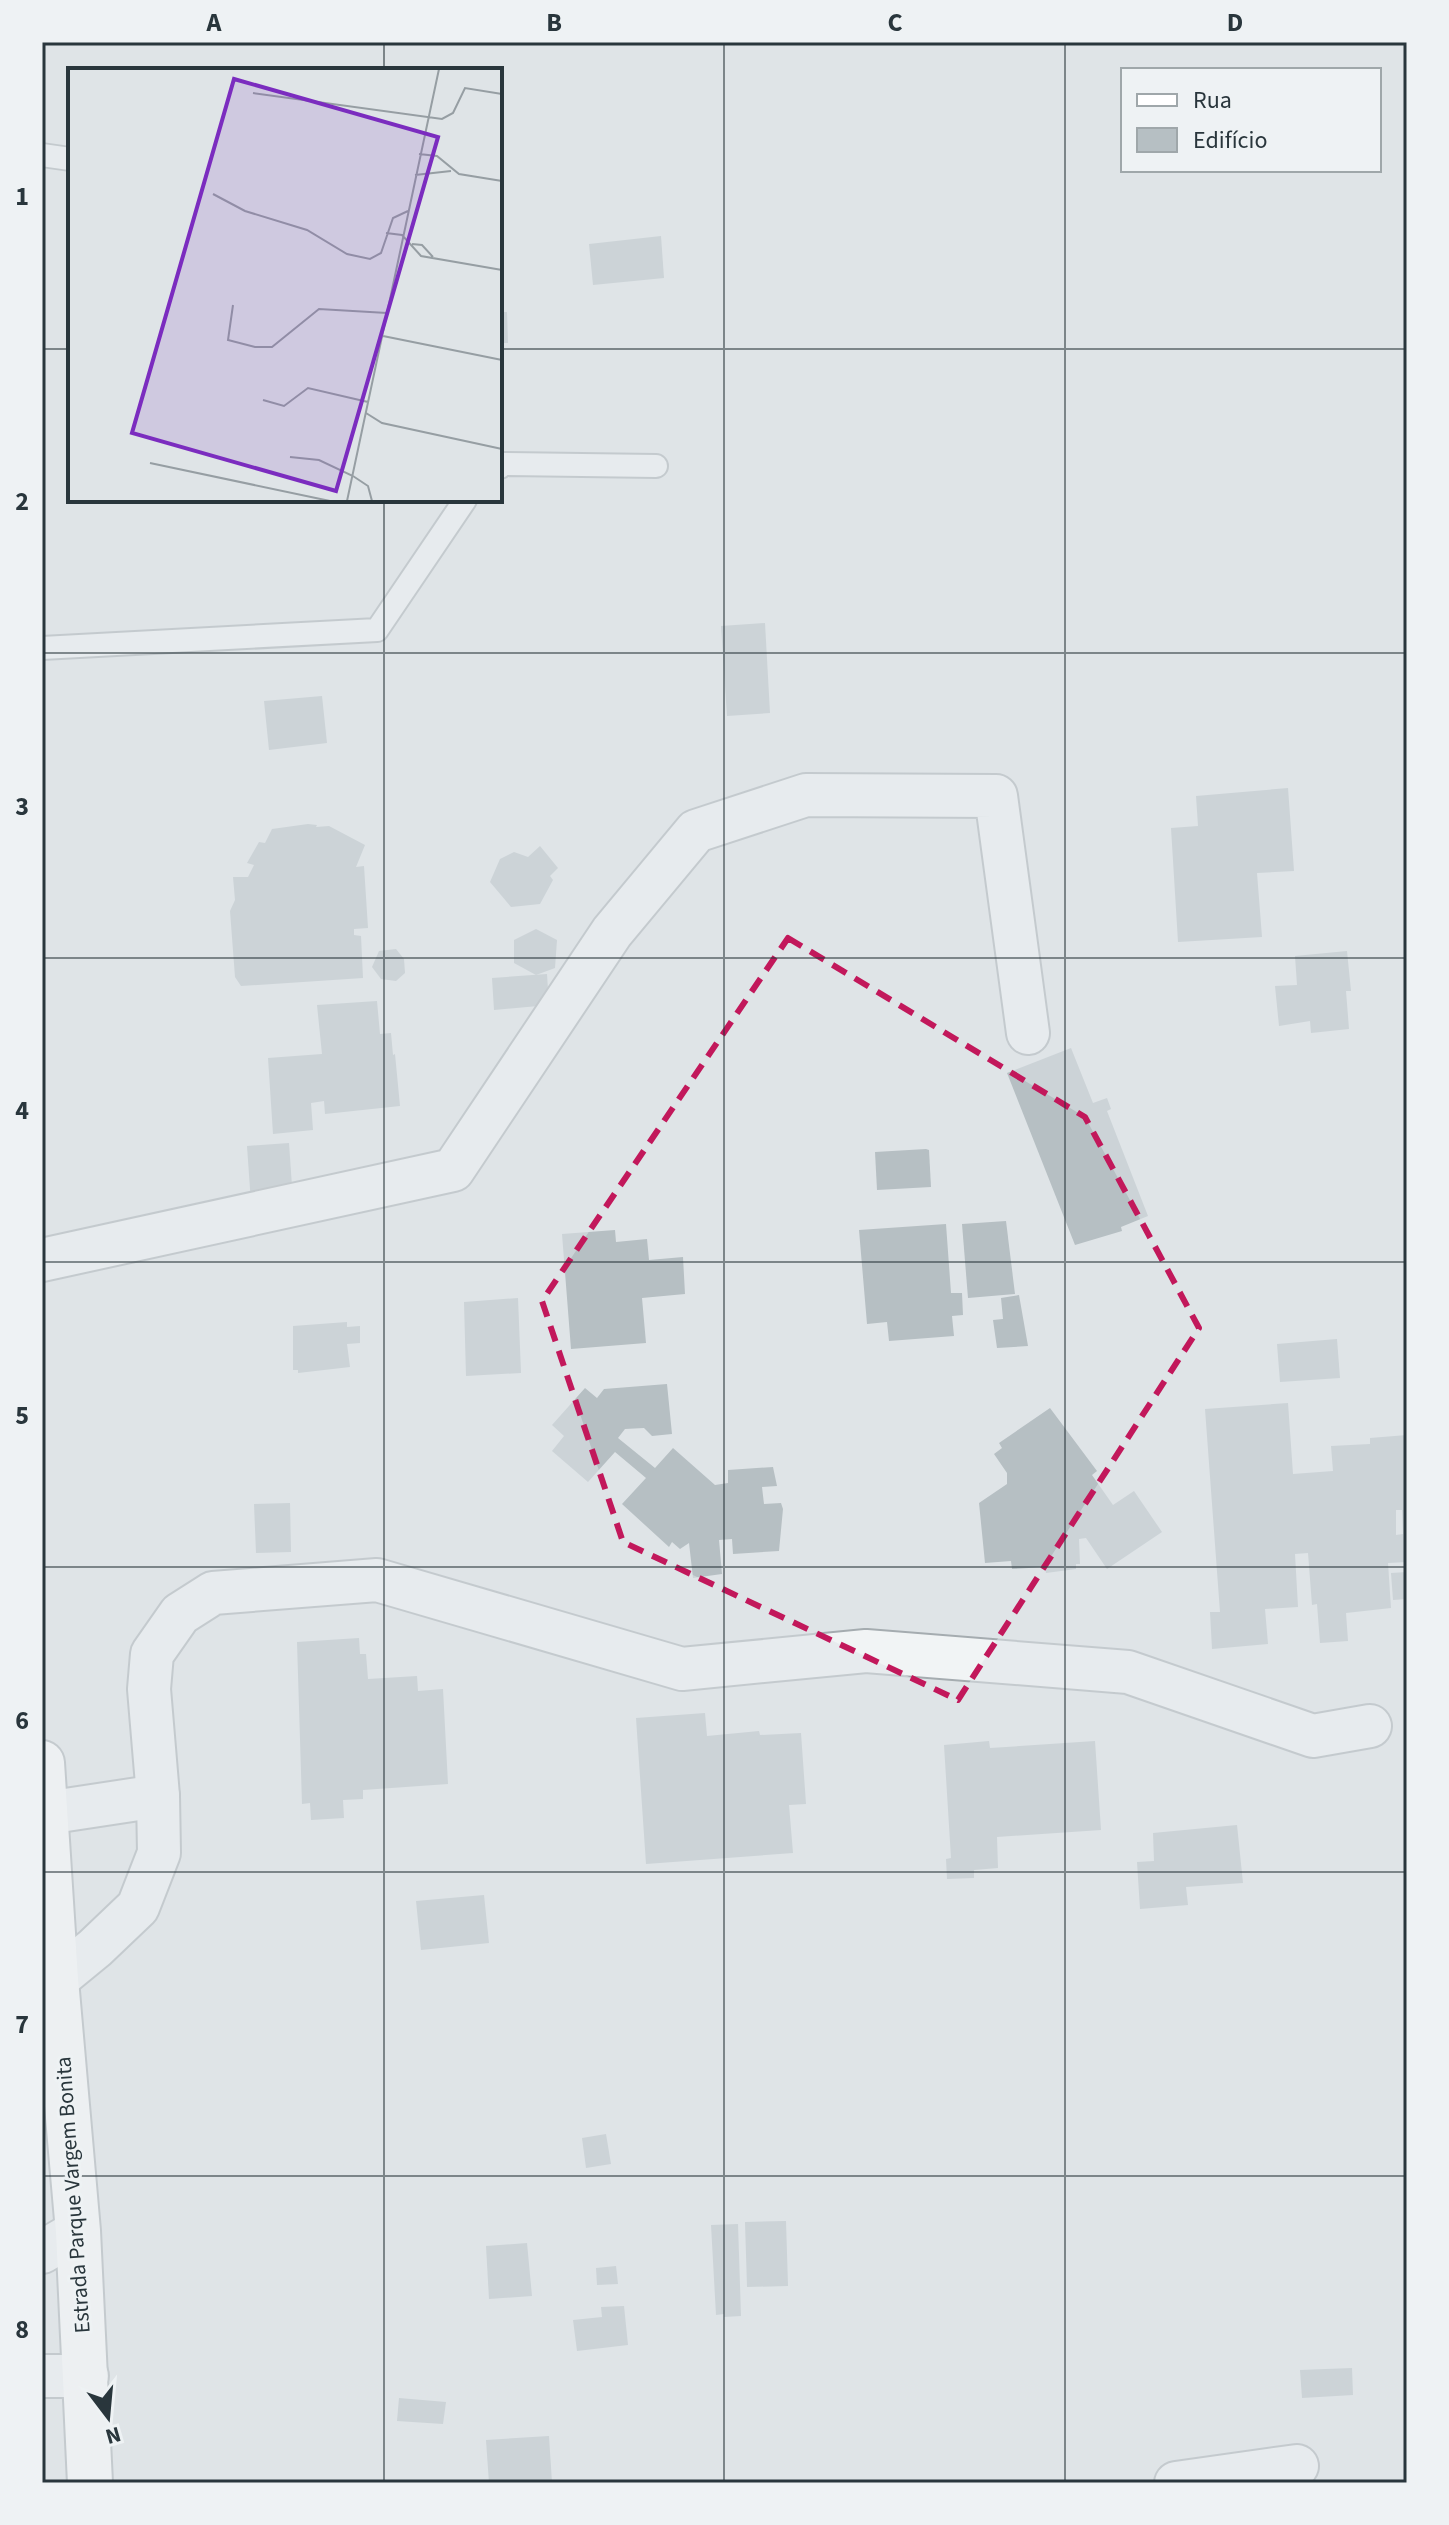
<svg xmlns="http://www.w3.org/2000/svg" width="1449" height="2525" font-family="'Source Sans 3',sans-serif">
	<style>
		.building { fill: #b6bfc3; fill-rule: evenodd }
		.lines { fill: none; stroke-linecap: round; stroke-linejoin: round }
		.service-casing { stroke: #a5acb0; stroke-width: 26 }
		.minor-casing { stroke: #a5acb0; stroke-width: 46 }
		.secondary-casing { stroke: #a5acb0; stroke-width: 48 }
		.service { stroke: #f1f4f5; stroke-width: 22 }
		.minor { stroke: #f1f4f5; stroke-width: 42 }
		.secondary { stroke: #fff; stroke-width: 44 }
		.marked { fill: none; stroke: #c2185b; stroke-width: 6; stroke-dasharray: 16 10; stroke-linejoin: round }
		.grid { fill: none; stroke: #29363c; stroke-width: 2; stroke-opacity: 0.55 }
		.labels { text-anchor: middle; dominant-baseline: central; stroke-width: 6; stroke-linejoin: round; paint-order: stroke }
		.street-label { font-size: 22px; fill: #29363c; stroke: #eef2f4 }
		.inset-road { fill: none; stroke: #969ea3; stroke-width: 2 }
		.view { fill: #7b2cbf; fill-opacity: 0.15; stroke: #7b2cbf; stroke-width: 4 }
		.inset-edge { fill: none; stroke: #29363c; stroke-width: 4 }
		.neatline { fill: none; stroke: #29363c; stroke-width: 3 }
		.grid-label { font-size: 26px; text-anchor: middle; font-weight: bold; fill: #29363c }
	</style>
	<rect width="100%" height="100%" fill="#dfe4e7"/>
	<g class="building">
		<polygon points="661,236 664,278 593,285 589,244"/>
		<polygon points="500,312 507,312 508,343 500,343"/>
		<polygon points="765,623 770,713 727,716 721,626"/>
		<polygon points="322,696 327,743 269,750 264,701"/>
		<polygon points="1288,788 1294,871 1257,873 1262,937 1178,942 1171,828 1198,826 1196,796"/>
		<polygon points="308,824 317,825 316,827 329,826 365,845 356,867 364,866 368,928 354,929 354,935 361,936 363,978 241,986 235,977 230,911 235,900 233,877 248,877 254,865 247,863 259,842 265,843 272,829"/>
		<polygon points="540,846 558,868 550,876 553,880 540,904 511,907 490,882 500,859 514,852 528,857"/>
		<polygon points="536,929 557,940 555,968 536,975 514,963 514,940"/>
		<polygon points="396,949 404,959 405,973 396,981 381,979 372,967 379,951"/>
		<polygon points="1347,951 1351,991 1346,991 1349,1029 1311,1033 1310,1021 1279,1026 1275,986 1297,985 1295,956"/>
		<polygon points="547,974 549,1005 494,1010 492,978"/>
		<polygon points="377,1001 380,1034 391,1033 393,1055 395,1054 400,1106 325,1114 324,1101 311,1103 313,1130 273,1134 268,1058 322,1054 317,1005"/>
		<polygon points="1071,1048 1093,1103 1107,1098 1111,1109 1107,1111 1148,1216 1121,1227 1122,1231 1075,1245 1007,1073"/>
		<polygon points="289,1143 293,1201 251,1203 247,1146"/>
		<polygon points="926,1149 929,1150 931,1187 877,1190 875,1152"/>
		<polygon points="1006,1221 1015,1294 968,1298 962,1224"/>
		<polygon points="946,1224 951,1293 962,1293 963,1315 952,1316 954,1336 889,1341 887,1322 867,1324 859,1230"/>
		<polygon points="615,1230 616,1242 647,1239 649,1260 683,1257 685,1294 642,1298 646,1343 571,1349 562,1234"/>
		<polygon points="1019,1295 1028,1346 997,1348 993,1320 1003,1319 1001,1298"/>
		<polygon points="518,1298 521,1373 466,1376 464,1302"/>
		<polygon points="347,1322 347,1327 360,1326 360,1343 347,1344 350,1367 298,1373 298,1370 293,1370 293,1326"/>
		<polygon points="1337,1339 1340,1378 1280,1382 1277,1344"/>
		<polygon points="667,1384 672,1434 652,1436 644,1428 625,1429 618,1438 655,1468 673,1448 715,1485 728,1483 728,1470 773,1467 777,1486 762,1487 764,1504 781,1503 783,1509 779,1551 733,1554 732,1539 719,1540 722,1574 693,1578 689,1543 680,1549 672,1542 669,1547 622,1504 646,1478 615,1452 588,1482 552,1451 564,1436 552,1425 585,1388 597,1398 604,1389"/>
		<path d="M1288,1403L1293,1474L1333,1471L1331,1446L1370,1444V1438L1407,1435V1562L1388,1563L1391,1608L1346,1613L1348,1641L1320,1643L1317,1604L1312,1605L1308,1553L1295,1554L1298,1607L1265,1609L1268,1644L1212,1649L1210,1612H1220L1205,1409ZM1396,1510H1402L1403,1534L1396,1535Z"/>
		<polygon points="1050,1408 1097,1471 1092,1475 1113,1505 1134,1491 1162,1532 1107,1569 1086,1538 1079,1539 1080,1564 1076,1564 1076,1569 1046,1573 1045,1567 1012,1569 1011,1561 985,1563 979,1503 1007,1484 1007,1473 994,1454 1002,1448 999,1443"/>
		<polygon points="290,1503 291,1552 256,1553 254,1504"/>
		<polygon points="1407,1572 1407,1599 1393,1600 1391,1573"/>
		<polygon points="359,1638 360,1654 366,1654 368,1679 417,1676 418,1691 443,1689 448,1784 363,1790 363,1799 343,1800 344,1818 311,1820 310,1803 302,1804 297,1642"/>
		<polygon points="705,1713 707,1736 759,1731 760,1735 801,1733 806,1804 789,1805 793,1853 646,1864 636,1718"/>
		<polygon points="989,1741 990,1748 1095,1741 1101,1830 997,1837 998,1868 974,1870 974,1878 947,1879 946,1859 951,1858 944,1745"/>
		<polygon points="1237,1825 1243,1883 1186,1887 1188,1905 1140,1909 1137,1862 1154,1861 1153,1833"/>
		<polygon points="484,1895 489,1943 421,1950 416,1901"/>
		<polygon points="606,2134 611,2164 586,2168 582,2138"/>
		<polygon points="786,2221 788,2286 747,2287 745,2222"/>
		<polygon points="738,2224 741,2316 724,2317 724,2314 716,2315 711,2225"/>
		<polygon points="527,2243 532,2296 489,2299 486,2246"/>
		<polygon points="616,2266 618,2284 597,2285 596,2268"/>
		<polygon points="624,2306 628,2345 577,2351 573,2320 602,2317 601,2307"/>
		<polygon points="1352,2368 1353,2395 1302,2398 1300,2370"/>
		<polygon points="399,2398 446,2402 443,2424 397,2421"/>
		<polygon points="549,2436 552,2483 489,2483 486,2440"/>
	</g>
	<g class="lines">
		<g class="service-casing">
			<g id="service">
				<polyline points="42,155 70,159"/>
				<polyline points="500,467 503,464 656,466"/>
				<polyline points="42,648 377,630 465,500"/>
			</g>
		</g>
		<g class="minor-casing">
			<g id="minor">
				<polyline points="42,1260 453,1170 612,932 696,831 806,795 996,796 1028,1033"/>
				<polyline points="42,1810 46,1813 158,1796"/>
				<polyline points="56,1980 95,1948 138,1907 159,1853 158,1796 149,1689 152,1654 180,1614 213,1593 377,1580 682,1669 866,1651 1128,1672 1313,1736 1370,1726"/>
				<polyline points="42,2252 78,2231"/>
				<polyline points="42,2376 87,2376"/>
				<polyline points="1176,2483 1297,2466"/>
			</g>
		</g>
		<g class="secondary-casing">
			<polyline id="secondary" points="42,1763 56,1980 78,2231 90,2483"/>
		</g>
		<use href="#service" class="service"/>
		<use href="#minor" class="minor"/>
		<use href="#secondary" class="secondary"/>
	</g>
	<path d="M0 0H1449V2525H0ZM788,938L1085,1117L1199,1328L958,1700L623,1542L542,1301Z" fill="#dfe4e7" fill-opacity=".55" fill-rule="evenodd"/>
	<path class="marked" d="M788,938L1085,1117L1199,1328L958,1700L623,1542L542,1301Z"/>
	<path class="grid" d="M384,42V70M724,42V2483M1065,42V2483M42,349H70M500,349H1407M384,500V2483M42,653H1407M42,958H1407M42,1262H1407M42,1567H1407M42,1872H1407M42,2176H1407"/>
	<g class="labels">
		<g class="street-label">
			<text transform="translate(73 2195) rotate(-94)">Estrada Parque Vargem Bonita</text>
		</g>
	</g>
	<g transform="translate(68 68)">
		<rect width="434" height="434" fill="#dfe4e7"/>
		<path class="inset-road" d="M185,25L374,51L385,45L397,20L434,26M351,86L369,88L391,106L434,113M347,107L383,103M145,126L177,143L239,162L279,186L302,191L313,185L325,150L340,143M318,165L334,167L353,188L434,202M344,176L354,177L365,189M165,237L160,272L187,279H204L251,241L319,245M315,268L434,292M195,332L216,338L240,320L300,334M298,345L314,355L434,381M222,389L251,392L285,408L300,418L304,433M82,395L262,433M279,433L371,1"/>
		<path class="view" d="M166,11L370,69L268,423L64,365Z"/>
		<rect width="434" height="434" class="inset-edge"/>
	</g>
	<rect width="1449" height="2525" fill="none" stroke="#eef2f4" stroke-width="88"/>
	<rect x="1121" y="68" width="260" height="104" fill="#eef2f4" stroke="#9fa7aa" stroke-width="2"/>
	<rect x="1137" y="94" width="40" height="12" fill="#ffffff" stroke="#9fa7aa" stroke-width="2"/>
	<text x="1193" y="108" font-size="24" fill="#29363c">Rua</text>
	<rect x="1137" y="128" width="40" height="24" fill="#b6bfc3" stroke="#9fa7aa" stroke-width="2"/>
	<text x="1193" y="148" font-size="24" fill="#29363c">Edifício</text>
	<g transform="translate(108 2417) rotate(164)" stroke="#eef2f4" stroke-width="6" paint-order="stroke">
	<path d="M0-6L14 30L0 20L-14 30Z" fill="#29363c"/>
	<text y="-12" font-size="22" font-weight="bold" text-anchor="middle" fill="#29363c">N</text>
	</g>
	<rect x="44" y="44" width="1361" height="2437" class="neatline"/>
	<g class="grid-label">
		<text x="214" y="31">A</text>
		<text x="554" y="31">B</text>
		<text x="895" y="31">C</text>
		<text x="1235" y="31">D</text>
		<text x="22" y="205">1</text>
		<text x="22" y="510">2</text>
		<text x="22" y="815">3</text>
		<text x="22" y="1119">4</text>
		<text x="22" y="1424">5</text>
		<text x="22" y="1729">6</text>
		<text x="22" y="2033">7</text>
		<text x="22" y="2338">8</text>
	</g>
</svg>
